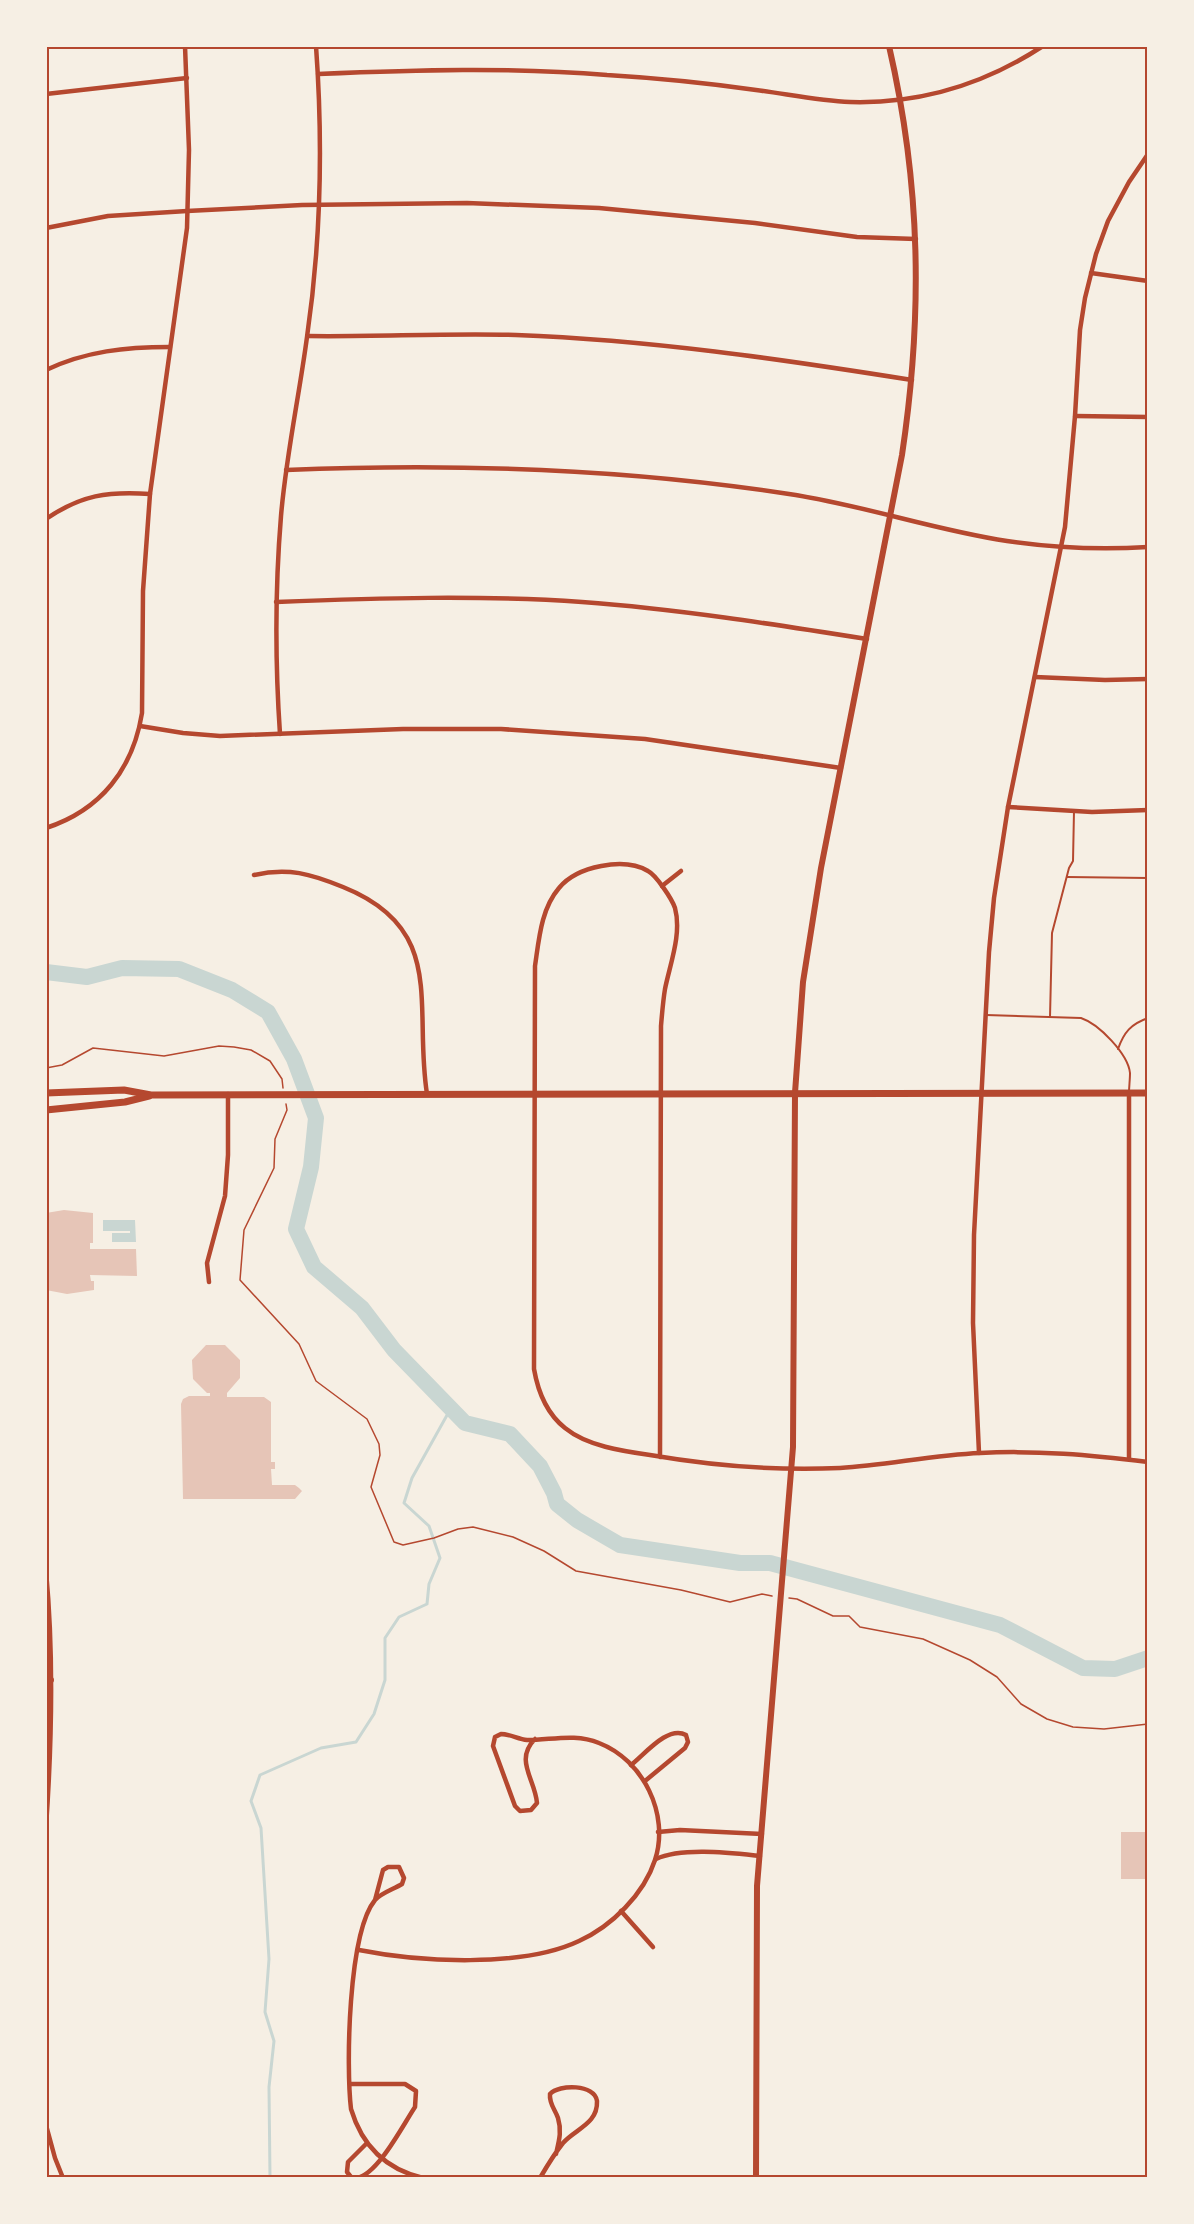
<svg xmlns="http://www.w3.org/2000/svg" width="1194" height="2224" font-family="'PT Serif',serif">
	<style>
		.water { fill: #c9d6d2 }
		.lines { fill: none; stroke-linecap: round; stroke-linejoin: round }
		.stream { stroke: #c9d6d2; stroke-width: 3 }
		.river { stroke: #c9d6d2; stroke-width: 16 }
		.building { fill: #e6c5b7 }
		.path { stroke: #b5482f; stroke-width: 1.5 }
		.service { stroke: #b5482f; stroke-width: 2 }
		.minor { stroke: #b5482f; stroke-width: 4.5 }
		.tertiary { stroke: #b5482f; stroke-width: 6 }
		.secondary { stroke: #b5482f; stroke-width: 7 }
		.neatline { fill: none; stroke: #b5482f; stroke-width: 2 }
	</style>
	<rect width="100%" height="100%" fill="#f6efe4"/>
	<polygon class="water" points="103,1220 135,1220 136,1242 112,1242 112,1233 130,1233 130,1231 103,1231"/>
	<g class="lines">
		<polyline class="stream" points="270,2178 269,2087 274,2041 265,2012 269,1959 261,1828 251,1801 260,1775 321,1748 356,1742 374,1714 385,1680 385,1638 399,1617 427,1604 429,1584 440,1558 429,1526 404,1503 412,1478 451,1408"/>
		<polyline class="river" points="46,972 87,977 122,968 179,969 232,990 268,1012 294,1059 316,1118 311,1167 296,1229 314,1267 362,1308 394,1350 465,1423 510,1434 540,1466 554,1493 557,1504 577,1520 620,1545 740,1563 770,1563 1000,1625 1083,1668 1115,1669 1148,1658"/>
	</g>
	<g class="building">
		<polygon points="64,1210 93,1213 93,1243 90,1243 90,1249 136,1249 137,1276 90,1275 91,1281 94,1281 94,1290 67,1294 46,1290 46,1213"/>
		<polygon points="206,1345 225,1345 240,1360 240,1378 227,1393 227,1397 264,1397 271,1402 271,1462 275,1462 275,1469 271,1469 272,1485 295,1485 299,1488 302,1491 295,1499 183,1499 181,1404 183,1399 189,1396 210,1396 210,1393 207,1393 193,1379 192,1360"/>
		<rect x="1121" y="1832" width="27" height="47"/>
	</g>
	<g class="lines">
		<g class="path">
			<polyline points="46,1068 62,1065 93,1048 164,1056 219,1046 234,1047 251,1050 270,1061 282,1079 283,1088"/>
			<polyline points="286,1104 287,1110 275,1139 274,1168 244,1230 240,1280 299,1344 316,1381 367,1419 379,1444 380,1455 371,1487 394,1542 403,1545 434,1538 458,1529 473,1527 513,1537 544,1551 576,1571 681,1590 730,1602 762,1594 772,1596"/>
			<polyline points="789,1598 797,1599 833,1616 849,1616 860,1627 923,1639 970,1660 997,1677 1021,1704 1047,1719 1073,1727 1104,1729 1148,1724"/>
		</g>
		<g class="service">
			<polyline points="1067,877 1148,878"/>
			<path d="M986,1015L1081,1018C1099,1024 1128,1054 1130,1073C1130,1080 1129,1087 1129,1093"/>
			<polyline points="1050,1017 1052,933 1069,868 1073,861 1074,811"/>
			<path d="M1118,1049C1124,1032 1131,1024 1148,1018"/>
		</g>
		<g class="minor">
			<path d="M318,74C414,70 511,67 607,75C657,78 707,83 756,90C787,94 819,101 850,102C919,104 985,84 1043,46"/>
			<polyline points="46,94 187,78"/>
			<polyline points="46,228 108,216 187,211 302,205 467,203 599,208 755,223 857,237 916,239"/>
			<polyline points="1091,273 1148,281"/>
			<path d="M308,336C377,337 446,333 516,335C650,340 780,359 912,380"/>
			<path d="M46,370C86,351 126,347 170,347"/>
			<polyline points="1075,416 1148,417"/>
			<path d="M286,470C456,463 621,468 789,494C863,505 934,530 1007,541C1054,548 1101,550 1148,547"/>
			<path d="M46,519C81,495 108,491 150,494"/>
			<path d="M276,602C378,598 480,595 582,602C677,609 772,624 867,639"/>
			<polyline points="1035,677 1105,680 1148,679"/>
			<polyline points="140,726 183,733 220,736 403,729 501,729 645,739 841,768"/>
			<path d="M280,734C275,661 275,589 281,516C286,456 299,397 307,337C321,241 323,143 316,46"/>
			<polyline points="1008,807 1092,812 1148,810"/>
			<path d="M46,828C101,810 133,769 142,713L143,591L150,494L187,228L189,150L185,46"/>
			<path d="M254,875C288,867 311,874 343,887C448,929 413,1006 427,1094"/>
			<polyline points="662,886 681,871"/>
			<polyline points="1129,1093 1129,1459"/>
			<polyline points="209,1282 207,1263 225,1196 228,1155 228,1094"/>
			<polyline points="979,1453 973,1323 974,1235 989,952 994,898 1008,807 1065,527 1075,416 1080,330 1085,298 1096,254 1108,221 1129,182 1148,154"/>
			<path d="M660,1457L661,1026C662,1014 663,1001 665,989C670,964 682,934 675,908C672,899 656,875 648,871C624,857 577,866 559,888C541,909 539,939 535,966L534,1369C538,1392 546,1413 565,1428C587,1446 622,1451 650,1455C714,1466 776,1471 840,1468C887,1465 933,1455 980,1453C1036,1450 1091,1455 1148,1462"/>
			<path d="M46,1571C54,1656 52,1741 46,1827"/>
			<path d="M631,1765C645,1754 668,1725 686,1735L688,1742L685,1748L645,1781"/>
			<polyline points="658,1832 680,1830 762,1834"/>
			<path d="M656,1859C682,1847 731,1853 760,1856"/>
			<path d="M375,1900L383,1870L388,1867H399L404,1878L402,1884C394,1889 381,1893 375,1900C348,1933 346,2067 351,2109C362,2146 385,2169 423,2178"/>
			<polyline points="621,1911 653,1947"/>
			<path d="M359,1950C419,1962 522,1968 579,1941C612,1926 644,1894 655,1860C670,1814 643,1760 599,1743C575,1733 552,1740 527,1740C518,1739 510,1734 501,1734L495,1737L493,1746L515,1806L520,1811L531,1810L537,1803C535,1779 514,1760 535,1739"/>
			<path d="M350,2084H405L416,2091L415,2107C403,2125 378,2174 357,2178"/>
			<polyline points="46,2125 55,2158 63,2178"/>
			<polyline points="356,2178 351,2177 347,2172 348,2162 366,2144"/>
			<polyline points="450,2178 489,2178"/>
			<path d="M540,2178C547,2166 555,2153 563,2143C575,2129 598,2124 597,2101C595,2084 559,2084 550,2094C549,2104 555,2109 558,2118C562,2131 559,2141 556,2154"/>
		</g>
		<g class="tertiary">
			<polyline points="46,1680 51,1680"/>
			<path d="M756,2178L757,1886L793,1447L795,1093L803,982L821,868L902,455C923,315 921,185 889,46"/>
		</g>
		<g class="secondary">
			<polyline points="46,1093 124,1090 151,1095 1148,1093"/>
			<polyline points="46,1110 125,1102 149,1096"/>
		</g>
	</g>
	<rect width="1194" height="2224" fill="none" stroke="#f6efe4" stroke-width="96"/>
	<rect x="48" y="48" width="1098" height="2128" class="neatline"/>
</svg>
